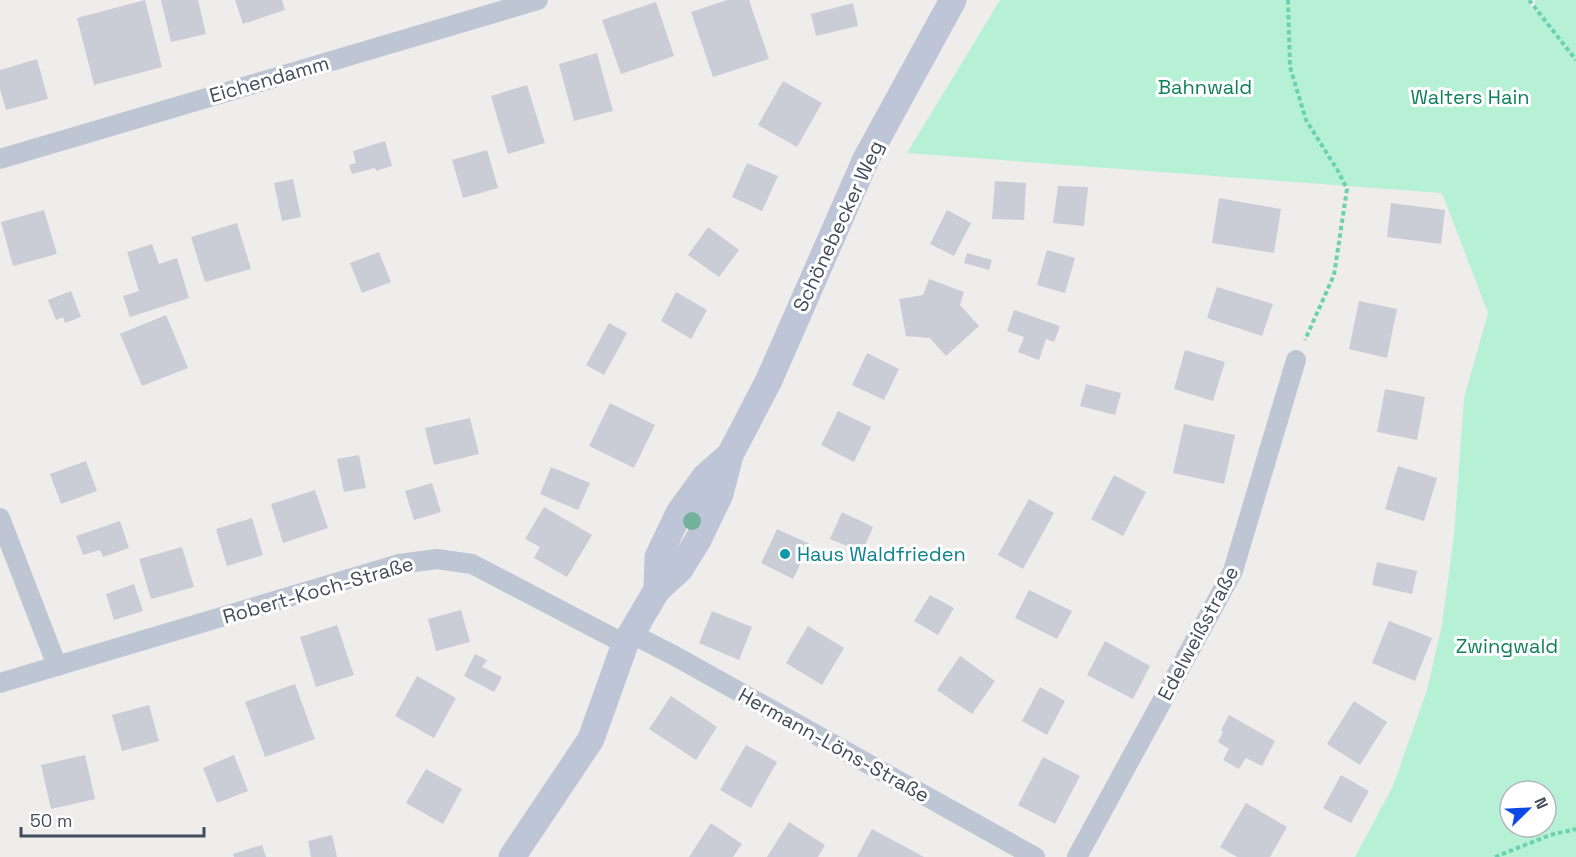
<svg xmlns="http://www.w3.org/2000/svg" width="1576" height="857" font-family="'Space Grotesk',sans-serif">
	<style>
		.green { fill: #b6f1d6; fill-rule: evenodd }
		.building { fill: #cacdd5 }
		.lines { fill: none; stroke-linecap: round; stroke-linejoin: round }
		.path { stroke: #6cd1b0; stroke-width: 4; stroke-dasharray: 4.5 3; stroke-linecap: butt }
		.street { stroke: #bec6d3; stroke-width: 20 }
		.secondary { stroke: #bdc5d7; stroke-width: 27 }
		.tree { fill: #74b19c }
		.culture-dot { fill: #0f9aa8; stroke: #fff; stroke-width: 2 }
		.labels { text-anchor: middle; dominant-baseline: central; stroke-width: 6; stroke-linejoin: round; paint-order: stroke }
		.street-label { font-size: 20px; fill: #434c5b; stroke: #fff }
		.park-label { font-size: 20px; fill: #10805a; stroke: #fff }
		.culture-label { font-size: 20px; fill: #0d838f; stroke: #fff; text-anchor: start }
	</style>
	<rect width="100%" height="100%" fill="#efecec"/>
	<path class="green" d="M1000,0H1527L1534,12L1535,0H1576V857H1355L1393,786L1427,690L1442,625L1454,534L1464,398L1488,313L1442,193L907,153ZM1510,791H1546V827H1510Z"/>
	<g class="building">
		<polygon points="145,0 162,67 94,85 77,18"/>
		<polygon points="161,0 198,0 206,34 171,42"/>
		<polygon points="235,0 282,0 285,10 243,24"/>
		<polygon points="727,0 749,0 769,59 713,77 691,12"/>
		<polygon points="656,2 674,56 621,74 602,20"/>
		<polygon points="853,3 858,26 816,36 811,14"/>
		<polygon points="597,53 613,111 574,121 559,64"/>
		<polygon points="37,59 48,99 6,110 0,89 0,70"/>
		<polygon points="783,81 822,103 797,147 758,125"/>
		<polygon points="527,85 545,143 508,154 491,96"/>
		<polygon points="385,141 392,166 376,171 375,168 352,174 349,165 356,163 353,151"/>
		<polygon points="487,150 498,188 463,198 452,160"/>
		<polygon points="747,163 778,176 762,211 732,197"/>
		<polygon points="293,179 301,217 282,221 274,183"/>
		<polygon points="995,181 1026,183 1024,220 992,219"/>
		<polygon points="1058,186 1088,187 1084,226 1053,223"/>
		<polygon points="1219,198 1281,209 1274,253 1212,243"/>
		<polygon points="1391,203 1445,210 1441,244 1387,237"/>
		<polygon points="44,210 57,254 13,266 1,222"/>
		<polygon points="947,210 971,223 954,256 930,244"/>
		<polygon points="237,223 251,269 205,282 191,237"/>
		<polygon points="708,227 739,250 719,277 688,255"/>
		<polygon points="152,244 159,264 177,258 189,298 130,317 123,296 139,291 127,252"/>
		<polygon points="1047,250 1075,258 1065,293 1037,285"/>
		<polygon points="379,252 391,282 362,293 350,263"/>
		<polygon points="967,253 992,260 989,270 964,263"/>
		<polygon points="929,279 964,292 960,305 979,326 946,356 930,338 906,336 899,299 923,295"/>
		<polygon points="1217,287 1273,304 1262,336 1207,318"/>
		<polygon points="71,291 81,317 65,323 63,317 56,320 48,300"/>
		<polygon points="676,292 707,310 691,339 661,321"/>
		<polygon points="1359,301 1397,309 1387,358 1349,349"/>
		<polygon points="1014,310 1060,326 1054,342 1046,339 1039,360 1018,352 1024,337 1007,331"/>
		<polygon points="166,315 188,368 142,386 120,334"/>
		<polygon points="609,323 627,333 604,375 586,365"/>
		<polygon points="1185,350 1225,362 1213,401 1174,389"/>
		<polygon points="867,353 899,369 884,400 852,385"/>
		<polygon points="1086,384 1121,393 1115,415 1080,406"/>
		<polygon points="1385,389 1425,397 1417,440 1377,432"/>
		<polygon points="610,403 655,425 634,468 589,446"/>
		<polygon points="838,411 871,427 854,462 821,445"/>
		<polygon points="470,418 479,454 434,465 425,428"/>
		<polygon points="1184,424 1235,435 1224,484 1173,473"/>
		<polygon points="359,455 366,488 344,492 337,459"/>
		<polygon points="86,461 97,491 61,504 50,474"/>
		<polygon points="1398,466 1437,478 1424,521 1385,509"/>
		<polygon points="551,467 590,483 578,510 540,494"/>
		<polygon points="1114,475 1146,492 1123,536 1091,519"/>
		<polygon points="432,483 441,512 414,520 405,491"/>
		<polygon points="315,490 328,528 283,543 271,504"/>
		<polygon points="1029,499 1054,513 1023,569 998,555"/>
		<polygon points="544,507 592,535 567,577 534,558 540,547 525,539"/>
		<polygon points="842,512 873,527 862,552 830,539"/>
		<polygon points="252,518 263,555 227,566 216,529"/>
		<polygon points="120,521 129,548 103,557 100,550 83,555 76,536"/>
		<polygon points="777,529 810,544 793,579 761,563"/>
		<polygon points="182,547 194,587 151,599 139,559"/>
		<polygon points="1377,562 1417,571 1412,594 1372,585"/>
		<polygon points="134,584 143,611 114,620 106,594"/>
		<polygon points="1029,590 1072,611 1057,639 1015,618"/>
		<polygon points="930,595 954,608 938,635 914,621"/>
		<polygon points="461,610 470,642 436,651 428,619"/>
		<polygon points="712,611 752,627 739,660 699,643"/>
		<polygon points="1389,621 1432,638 1415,681 1372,663"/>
		<polygon points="337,625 354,675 316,687 300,637"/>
		<polygon points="808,626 844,648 822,685 786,663"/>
		<polygon points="1105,641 1150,666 1133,699 1087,675"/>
		<polygon points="475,654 487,660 482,667 502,677 494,692 464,676"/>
		<polygon points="960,656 995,681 972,714 937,690"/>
		<polygon points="417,676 456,698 434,738 395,716"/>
		<polygon points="295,684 315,739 265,757 245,702"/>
		<polygon points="1040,687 1065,701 1047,735 1022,721"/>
		<polygon points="671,696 717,727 696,760 649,729"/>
		<polygon points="1354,701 1387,722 1360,765 1327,744"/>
		<polygon points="149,705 159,741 122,751 112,715"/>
		<polygon points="1229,715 1275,741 1262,766 1246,758 1239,769 1223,760 1229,749 1218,742 1223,732 1221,730"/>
		<polygon points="746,745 777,762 751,808 720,790"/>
		<polygon points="85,755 95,799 51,809 41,765"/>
		<polygon points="234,755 248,791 217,803 203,768"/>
		<polygon points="1043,757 1080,776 1055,824 1018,805"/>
		<polygon points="426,769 462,789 443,824 406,803"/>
		<polygon points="1341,775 1369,791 1351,823 1323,808"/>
		<polygon points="1246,803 1287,827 1270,857 1237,857 1220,847"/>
		<polygon points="789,822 825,845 818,857 767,857"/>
		<polygon points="711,823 742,844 733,857 689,857"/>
		<polygon points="872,829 924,857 857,857"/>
		<polygon points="332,835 337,857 311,857 308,841"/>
		<polygon points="262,845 266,857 234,857 233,854"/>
	</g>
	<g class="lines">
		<g class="path">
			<polyline points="1288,0 1290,67 1306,120 1338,171 1347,189 1334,275 1305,340"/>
			<polyline points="1529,0 1576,60"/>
			<polyline points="1495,857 1550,835 1576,829"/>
		</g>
		<g class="street">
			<polyline points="0,159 538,0"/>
			<polyline points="0,518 57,666"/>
			<polyline points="632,634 675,656 1035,857"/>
			<polyline points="0,683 399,564 437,559 472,564 625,644"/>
			<polyline points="1077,857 1233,571 1296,360"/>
		</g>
		<g class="secondary">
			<polyline points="657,590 658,557 679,513 705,477 730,455"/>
			<polyline points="512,857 591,739 625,644 657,590 680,569 698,540 720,494 730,455 769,380 866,159 953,0"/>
		</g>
	</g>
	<circle class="tree" cx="692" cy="521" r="9"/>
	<circle class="culture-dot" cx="785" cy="554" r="6"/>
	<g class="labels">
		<g class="street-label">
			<text transform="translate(269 79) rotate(-16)">Eichendamm</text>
			<text transform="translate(838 226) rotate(-65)">Schönebecker Weg</text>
			<text transform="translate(318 590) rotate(-16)">Robert-Koch-Straße</text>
			<text transform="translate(1198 633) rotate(-62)">Edelweißstraße</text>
			<text transform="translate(834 745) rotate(29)">Hermann-Löns-Straße</text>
		</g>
		<g class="park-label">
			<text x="1205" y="87">Bahnwald</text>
			<text x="1470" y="97">Walters Hain</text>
			<text x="1507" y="646">Zwingwald</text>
		</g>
		<g class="culture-label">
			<text x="797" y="554">Haus Waldfrieden</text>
		</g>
	</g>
	<g transform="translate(1528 809) rotate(66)"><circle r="28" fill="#ffffff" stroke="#b4b7bd" stroke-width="1.5"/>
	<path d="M0-4.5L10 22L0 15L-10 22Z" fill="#0c49e9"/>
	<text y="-9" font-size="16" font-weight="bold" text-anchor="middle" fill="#434c5b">N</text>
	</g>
	<path d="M21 827v9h183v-9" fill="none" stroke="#434c5b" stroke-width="3"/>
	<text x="30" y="827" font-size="18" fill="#434c5b" stroke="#ffffff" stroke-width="4.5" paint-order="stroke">50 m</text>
</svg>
